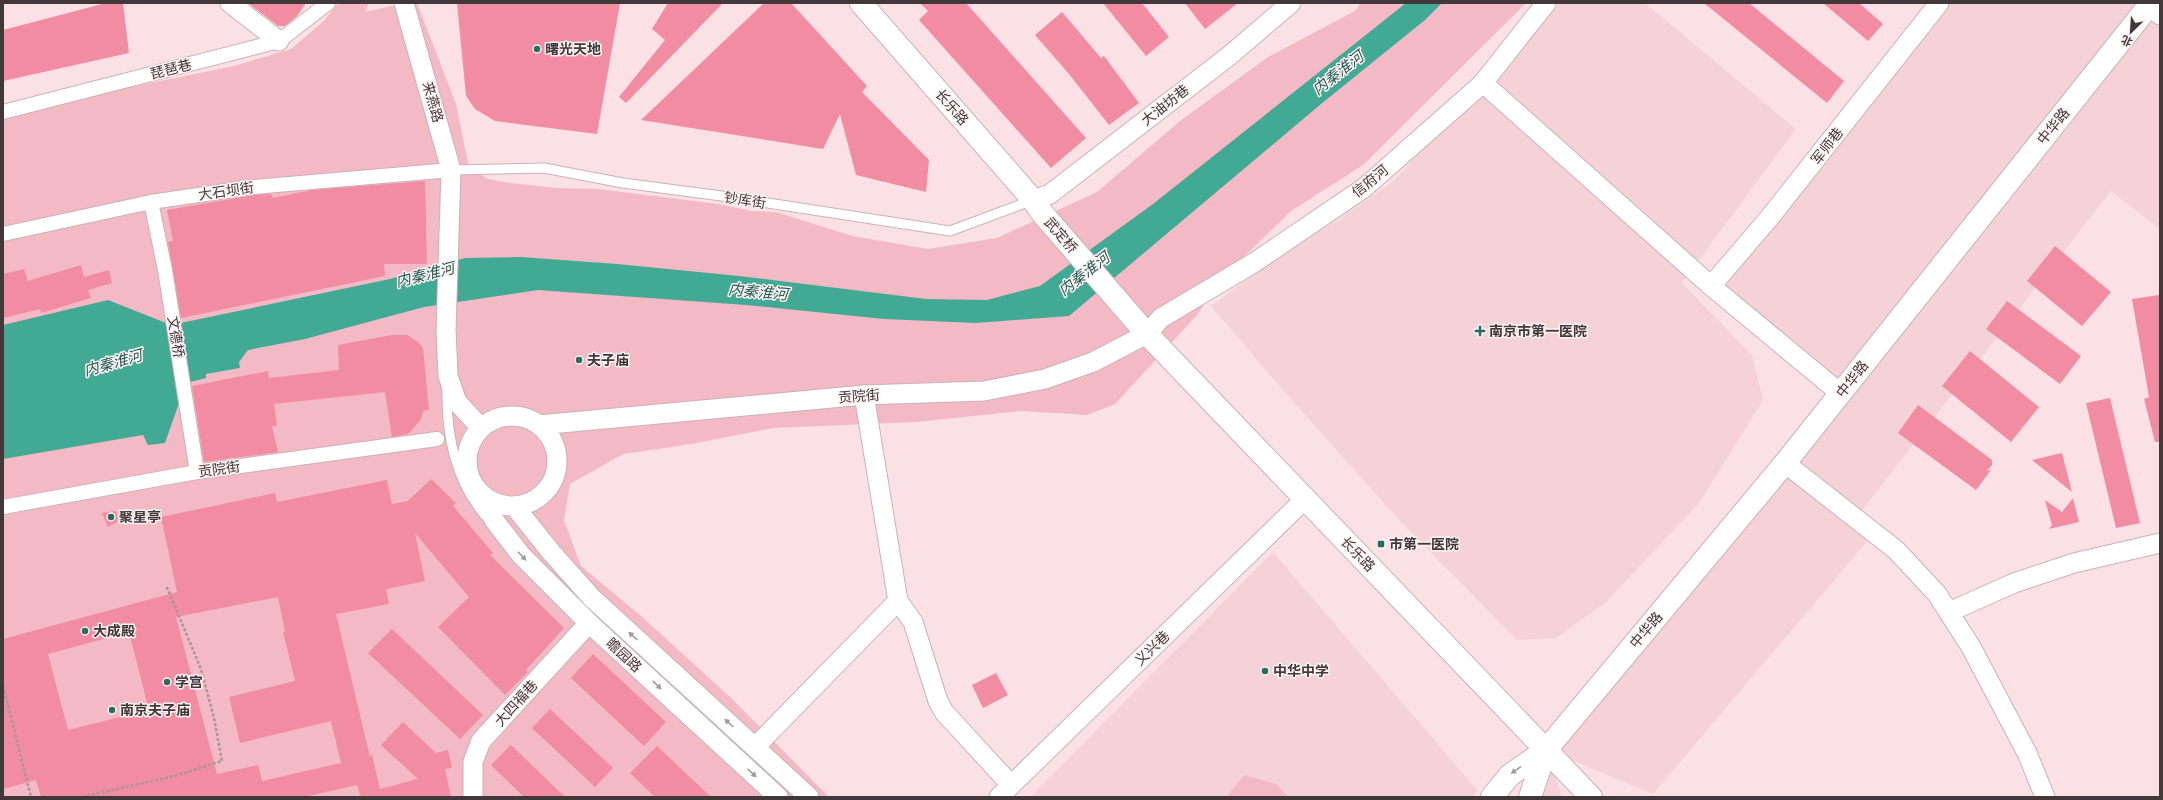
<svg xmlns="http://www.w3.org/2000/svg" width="2163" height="800" font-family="Roboto,'Noto Sans SC',sans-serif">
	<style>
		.built { fill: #f4d2d8 }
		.green { fill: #f3b9c4 }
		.water { fill: #41a994 }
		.building { fill: #f28ca2; fill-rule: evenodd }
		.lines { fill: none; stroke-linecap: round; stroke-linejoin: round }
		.service-casing { stroke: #cab2b6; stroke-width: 11 }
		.pedestrian-casing { stroke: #cab2b6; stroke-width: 16 }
		.minor-casing { stroke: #cab2b6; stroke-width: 21 }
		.secondary-casing { stroke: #cab2b6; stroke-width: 24 }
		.path { stroke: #a99699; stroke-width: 2.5; stroke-dasharray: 3 2; stroke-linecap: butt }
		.service { stroke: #fff; stroke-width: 9 }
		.pedestrian { stroke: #fff; stroke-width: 14 }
		.minor { stroke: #fff; stroke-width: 19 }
		.secondary { stroke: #fff; stroke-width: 22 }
		.oneway { fill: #a09c9c }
		.poi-dot { fill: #286c5e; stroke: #fdf2f4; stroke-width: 1.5 }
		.labels { text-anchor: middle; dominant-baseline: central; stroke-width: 3; stroke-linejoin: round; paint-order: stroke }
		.poi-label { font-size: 14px; font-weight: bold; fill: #42383a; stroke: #fdf2f4; text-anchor: start }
		.street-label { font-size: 14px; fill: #42383a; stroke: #fdf2f4 }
		.water-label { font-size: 15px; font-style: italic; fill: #255d51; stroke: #fdf2f4 }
	</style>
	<rect width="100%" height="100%" fill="#fbe1e5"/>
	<g class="built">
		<polygon points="1559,3 1645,3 1796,129 1682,283 1752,355 1763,400 1700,502 1605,603 1556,638 1517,640 1403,524 1289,397 1211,306 1284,252 1334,223 1391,183"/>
		<polygon points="1939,3 2160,3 2160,229 2111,191 1856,518 1874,533 1653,794 1547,750 1562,797 1530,797 1546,750 1840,393 1711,286"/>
		<polygon points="1273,552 1478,791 1473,797 1030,797"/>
	</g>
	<g class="green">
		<polygon points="338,3 369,3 365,12 405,3 417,3 456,104 469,168 488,179 509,183 557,188 598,189 718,204 752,211 776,212 852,236 928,249 997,238 1097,192 1180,121 1268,57 1355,11 1361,3 1526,3 1363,165 1291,211 1222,278 1197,315 1115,404 1087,415 1021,411 916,422 773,428 691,444 623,454 570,484 564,520 581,566 641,616 731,698 829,797 3,797 3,113 234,66 291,49 324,21"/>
		<polygon points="1244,775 1276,784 1288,797 1226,797"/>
	</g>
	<polygon class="water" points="1406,3 1442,3 1425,20 1321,104 1069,316 976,323 884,319 746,305 538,290 424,307 305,339 248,350 239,362 240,368 206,374 206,378 186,383 165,443 148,445 143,435 3,459 3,325 108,300 171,325 390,279 465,258 521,257 617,264 739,276 926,299 987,300 1040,286 1153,204"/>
	<g class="building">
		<polygon points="106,3 123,3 129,53 3,81 3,30"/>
		<polygon points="248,3 306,3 297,16 285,26 278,26"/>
		<polygon points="457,3 620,3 597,134 495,121 475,109 466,96"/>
		<polygon points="668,3 723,3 626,103 619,97 665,40 652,29"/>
		<polygon points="764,3 791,3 867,86 862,92 929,160 926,192 856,175 840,114 823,149 641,120"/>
		<polygon points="920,3 966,3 1086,138 1051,168 919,20 928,11"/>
		<polygon points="1103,3 1142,3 1169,37 1146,56"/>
		<polygon points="1185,3 1238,3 1205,29"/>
		<polygon points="1704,3 1749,3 1844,81 1827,103"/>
		<polygon points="1823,3 1859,3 1883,24 1868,41"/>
		<polygon points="1062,12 1101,58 1104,56 1139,103 1109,125 1069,74 1035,35"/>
		<polygon points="425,181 427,264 384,264 385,276 181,318 168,242 173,241 167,210 254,195 271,194 273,198 312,190"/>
		<polygon points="2055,246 2111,292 2082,326 2027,281"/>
		<polygon points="81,265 84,277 109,270 112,283 88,290 91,298 41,313 40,309 3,318 3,274 24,269 28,281"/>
		<polygon points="2159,295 2160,442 2155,442 2144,399 2149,397 2132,299"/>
		<polygon points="2007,301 2081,356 2060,384 1986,329"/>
		<polygon points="392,335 407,335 418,342 423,348 429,410 424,410 420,421 408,434 392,437 385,392 274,404 277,426 272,426 278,452 204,462 192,386 268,371 269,378 339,370 338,345"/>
		<polygon points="1970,351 2039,407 2011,442 1942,386"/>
		<polygon points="2110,398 2140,523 2116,528 2086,403"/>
		<polygon points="1918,405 1992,460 1992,465 1987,471 1991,470 1976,490 1898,433"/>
		<polygon points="2062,453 2072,492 2032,460"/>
		<path d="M431,479L456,503L453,506L493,553L490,555L564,628L526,670L528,672L505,695L438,627L469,597L415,533L425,581L386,589L389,604L336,614L370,757L372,754L380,789L418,779L381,745L403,722L436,753L448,750L452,768L445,769L451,797H361L357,785L304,797H41L36,780L3,789V639L177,592L161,517L275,493L277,502L387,480L392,504L408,501ZM278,597L285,631L283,632L295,681L229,697L240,743L331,721L341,763L262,781L258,765L217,774L176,617ZM129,632L149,710L68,730L48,654Z"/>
		<polygon points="2073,498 2079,522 2049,529 2052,525 2045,500 2062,512"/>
		<polygon points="116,511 119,521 108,527 102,513"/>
		<polygon points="392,629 483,715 460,739 368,653"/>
		<polygon points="593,654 666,722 644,746 571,678"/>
		<polygon points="996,673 1008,695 983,708 972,685"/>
		<polygon points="550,709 613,768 595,787 532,728"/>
		<polygon points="511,745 565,797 524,797 491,765"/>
		<polygon points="657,746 711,797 655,797 630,773"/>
	</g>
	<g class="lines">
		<g class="service-casing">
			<g id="service">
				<polyline points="451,170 544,168 623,183 729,197 950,231 1033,200"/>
				<path d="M447,389C446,437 456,485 490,521"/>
			</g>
		</g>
		<g class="pedestrian-casing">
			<g id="pedestrian">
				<polyline points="3,112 279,41 328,3"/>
				<polyline points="151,202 165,270 197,472"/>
				<polyline points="3,234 151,202 253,187 451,170"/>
				<polyline points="3,507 197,472 437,439"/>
			</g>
		</g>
		<g class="minor-casing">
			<g id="minor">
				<polyline points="230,3 279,41"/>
				<polyline points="404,3 451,170 446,330 448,376 457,402 481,428"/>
				<polyline points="2146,3 2160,15"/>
				<polyline points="1483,83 1711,286 1840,393"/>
				<polyline points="1033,200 1050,194 1229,56 1291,3"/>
				<polyline points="1711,286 1770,217 1939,3"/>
				<polyline points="864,395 898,601 913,622 938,701 944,712 1011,785"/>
				<circle cx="512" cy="461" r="45"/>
				<polyline points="539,425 864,395 984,391 1045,379 1093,362 1147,334 1161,318 1255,262 1364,188 1483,83 1546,3"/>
				<polyline points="1785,463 1896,550 1937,594 1971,647 2027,753 2045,797"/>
				<polyline points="489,500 494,520 521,555 589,623 778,797"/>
				<polyline points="515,507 551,552 592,598 809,797"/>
				<polyline points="1949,612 2014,583 2074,563 2160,543"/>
				<polyline points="755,747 898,601"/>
				<polyline points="473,797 473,762 481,741 589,623"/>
				<polyline points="999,797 1305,499"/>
			</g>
		</g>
		<g class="secondary-casing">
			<g id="secondary">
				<polyline points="861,3 1033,200 1042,213 1147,334 1591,797"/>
				<polyline points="1492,797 1510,775 1546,750 1785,463 2151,3"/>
				<polyline points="1530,797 1546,750"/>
			</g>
		</g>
		<g class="path">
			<polyline points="3,686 31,797"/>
			<polyline points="82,797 174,776 222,761 214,718 201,669 166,585"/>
		</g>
		<use href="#service" class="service"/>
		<use href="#pedestrian" class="pedestrian"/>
		<use href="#minor" class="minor"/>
		<use href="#secondary" class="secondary"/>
	</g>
	<defs><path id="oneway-solid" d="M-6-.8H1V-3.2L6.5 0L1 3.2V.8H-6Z"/></defs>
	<g class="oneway">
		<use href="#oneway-solid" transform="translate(522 556) rotate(46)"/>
		<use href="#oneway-solid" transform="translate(633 636) rotate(-138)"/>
		<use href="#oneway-solid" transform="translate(657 685) rotate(43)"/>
		<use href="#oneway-solid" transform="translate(729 723) rotate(-138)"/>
		<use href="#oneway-solid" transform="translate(1516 770) rotate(146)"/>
		<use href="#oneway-solid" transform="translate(752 773) rotate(43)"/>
	</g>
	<g class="poi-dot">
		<circle cx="537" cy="49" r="4"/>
		<path d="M1478 325h4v4h4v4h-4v4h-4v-4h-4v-4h4z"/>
		<circle cx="579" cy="360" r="4"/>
		<circle cx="111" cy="517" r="4"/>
		<rect x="1377" y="540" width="8" height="8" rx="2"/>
		<circle cx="85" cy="631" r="4"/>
		<circle cx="1265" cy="671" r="4"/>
		<circle cx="167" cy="682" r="4"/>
		<circle cx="112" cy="710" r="4"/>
	</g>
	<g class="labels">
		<g class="poi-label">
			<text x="545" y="49">曙光天地</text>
			<text x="1489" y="331">南京市第一医院</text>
			<text x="587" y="360">夫子庙</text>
			<text x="119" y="517">聚星亭</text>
			<text x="1389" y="544">市第一医院</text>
			<text x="93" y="631">大成殿</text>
			<text x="1273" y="671">中华中学</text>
			<text x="175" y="682">学宫</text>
			<text x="120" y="710">南京夫子庙</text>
		</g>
		<g class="street-label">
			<text transform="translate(171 69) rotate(-14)">琵琶巷</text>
			<text transform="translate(433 102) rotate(74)">来燕路</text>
			<text transform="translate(1165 105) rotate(-38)">大油坊巷</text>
			<text transform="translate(952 107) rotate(49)">长乐路</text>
			<text transform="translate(2053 126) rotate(-51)">中华路</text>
			<text transform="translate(1827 146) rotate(-52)">军师巷</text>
			<text transform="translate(1370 181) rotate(-39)">信府河</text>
			<text transform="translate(226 191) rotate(-8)">大石坝街</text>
			<text transform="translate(745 200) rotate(9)">钞库街</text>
			<text transform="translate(1061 235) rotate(49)">武定桥</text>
			<text transform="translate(176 337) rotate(81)">文德桥</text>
			<text transform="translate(1852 379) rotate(-52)">中华路</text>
			<text transform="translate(859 396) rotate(-4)">贡院街</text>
			<text transform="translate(219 469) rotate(-8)">贡院街</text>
			<text transform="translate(1358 554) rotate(46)">长乐路</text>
			<text transform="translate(1646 630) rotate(-50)">中华路</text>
			<text transform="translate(1152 648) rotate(-44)">义兴巷</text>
			<text transform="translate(624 655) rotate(43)">瞻园路</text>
			<text transform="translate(516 703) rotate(-48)">大四福巷</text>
		</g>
		<g class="water-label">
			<text transform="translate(1338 73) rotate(-38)">内秦淮河</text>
			<text transform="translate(1084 274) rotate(-38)">内秦淮河</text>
			<text transform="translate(425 275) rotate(-14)">内秦淮河</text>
			<text transform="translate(758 292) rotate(5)">内秦淮河</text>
			<text transform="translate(113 363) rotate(-16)">内秦淮河</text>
		</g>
	</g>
	<rect width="2163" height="800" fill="none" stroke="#42383a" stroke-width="8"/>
	<g transform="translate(2131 32) rotate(205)" stroke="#fdf2f4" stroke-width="3" paint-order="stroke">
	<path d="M0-3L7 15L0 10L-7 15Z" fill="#42383a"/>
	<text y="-6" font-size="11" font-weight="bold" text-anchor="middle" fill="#42383a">北</text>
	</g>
</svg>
